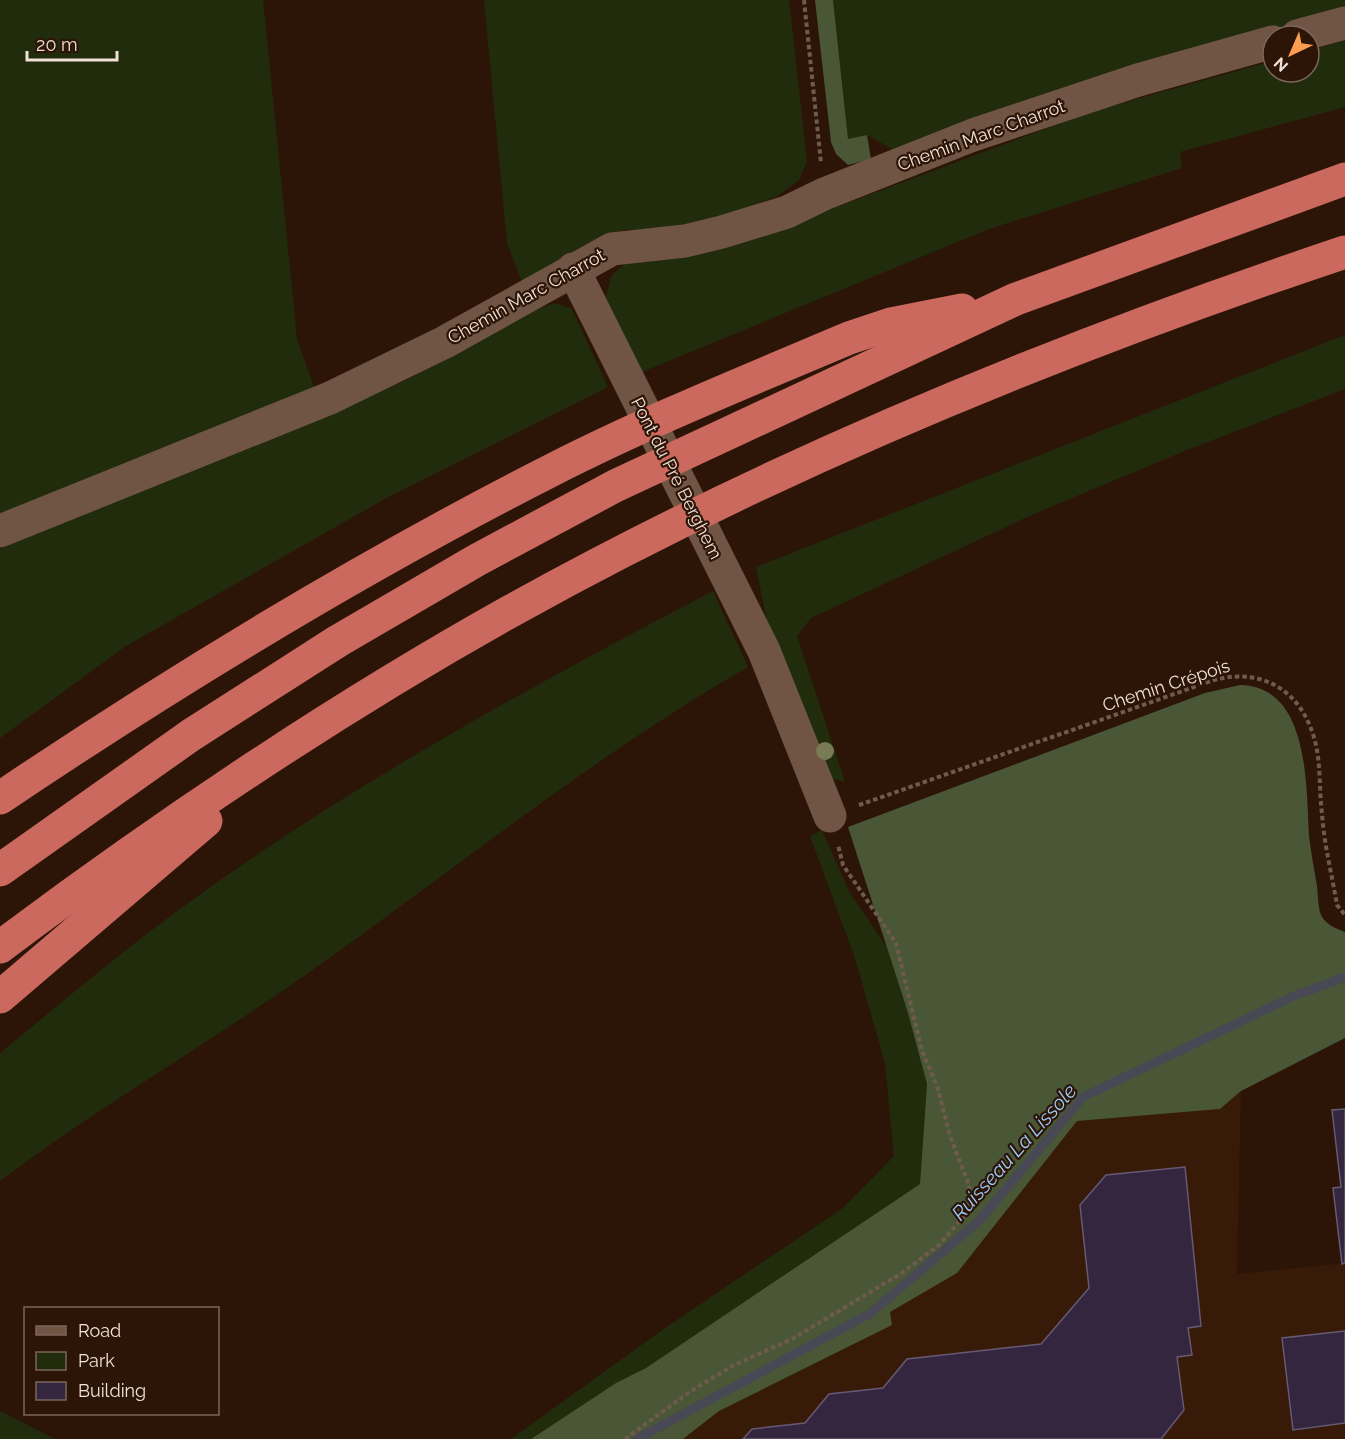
<svg xmlns="http://www.w3.org/2000/svg" width="1345" height="1439" font-family="Raleway,sans-serif">
	<style>
		.built { fill: #371a07 }
		.green { fill: #212c0d }
		.forest { fill: #4a5736 }
		.lines { fill: none; stroke-linecap: round; stroke-linejoin: round }
		.stream { stroke: #484954; stroke-width: 9 }
		.building { fill: #34263e; stroke: #675973; stroke-width: 1.5 }
		.path { stroke: #6f5a4e; stroke-width: 4; stroke-dasharray: 4.5 3; stroke-linecap: butt }
		.minor { stroke: #705444; stroke-width: 33 }
		.highway { stroke: #cb695f; stroke-width: 33 }
		.tree { fill: #787b54 }
		.labels { text-anchor: middle; dominant-baseline: central; stroke-width: 4.5; stroke-linejoin: round; paint-order: stroke }
		.street-label { font-size: 18px; fill: #f1e0d7; stroke: #2c1507 }
		.water-label { font-size: 20px; font-style: italic; fill: #9bccfa; stroke: #2c1507 }
	</style>
	<rect width="100%" height="100%" fill="#2c1507"/>
	<polygon class="built" points="1241,1091 1237,1274 1345,1263 1345,1439 683,1439 719,1411 957,1272 1077,1121 1220,1109"/>
	<g class="green">
		<polygon points="0,0 263,0 297,339 314,387 0,518"/>
		<polygon points="484,0 789,0 807,161 799,180 776,197 688,228 624,230 599,238 522,282 507,243"/>
		<polygon points="833,0 1345,0 1345,10 1149,65 899,153 867,135 848,140"/>
		<polygon points="1345,40 1345,107 1180,152 1182,168 989,229 642,372 606,298 611,276 624,264 688,257 733,246 1090,112 1273,61 1273,72 1309,72 1309,51"/>
		<polygon points="554,303 572,309 608,387 390,496 126,646 0,738 0,549 86,511 402,382 535,310"/>
		<polygon points="1345,335 1345,389 1187,450 1036,513 811,618 797,636 845,782 823,776 769,631 756,567"/>
		<path d="M713,591L748,667C595,755 458,867 314,969C211,1042 101,1105 0,1181V1054L6,1048C67,998 127,947 191,901C355,782 534,685 713,591Z"/>
		<polygon points="822,830 850,893 886,946 908,1013 927,1084 920,1184 646,1369 616,1383 531,1439 511,1439 665,1328 843,1208 894,1156 885,1063 855,958 810,836"/>
		<polygon points="0,1411 55,1439 0,1439"/>
	</g>
	<g class="forest">
		<polygon points="815,0 833,0 848,139 867,135 871,159 848,165 836,154 831,142"/>
		<path d="M1240,685C1310,686 1306,787 1309,836C1311,852 1314,869 1317,886C1318,895 1318,910 1322,917C1327,925 1337,929 1345,932V1038L1241,1091L1220,1109L1077,1121L957,1273L890,1312L892,1325L719,1411L683,1439H531L616,1383L646,1368L920,1184L927,1084L908,1013L848,827L1205,693Z"/>
	</g>
	<g class="lines">
		<polyline class="stream" points="637,1439 871,1313 980,1220 1083,1097 1294,996 1345,977"/>
	</g>
	<g class="building">
		<polygon points="1345,1109 1345,1263 1342,1264 1333,1188 1341,1187 1332,1110"/>
		<polygon points="1185,1167 1201,1326 1188,1328 1192,1355 1177,1357 1184,1410 1161,1439 743,1439 752,1429 805,1423 829,1394 883,1388 907,1359 1041,1344 1089,1288 1080,1205 1106,1175"/>
		<polygon points="1345,1331 1345,1423 1293,1430 1282,1338"/>
	</g>
	<g class="lines">
		<g class="path">
			<polyline points="804,0 821,163"/>
			<path d="M859,805L1214,680C1263,667 1302,691 1315,741C1321,764 1319,790 1322,814C1324,844 1332,875 1337,905L1345,915"/>
			<polyline points="625,1439 691,1391 734,1365 792,1339 902,1273 939,1245 963,1217 970,1202 969,1185 950,1136 937,1086 922,1051 896,943 843,865 838,845"/>
		</g>
		<g class="minor">
			<polyline points="1297,36 1345,23"/>
			<polyline points="573,269 764,651 830,816"/>
			<polyline points="0,531 330,398 445,342 612,249 685,241 722,232 787,212 824,194 973,135 1138,80 1273,42"/>
		</g>
		<g class="highway">
			<path d="M0,798C177,679 361,567 552,470C648,421 750,380 849,338L891,324L962,310"/>
			<polyline points="0,870 191,735 338,641 477,560 615,486 1016,299 1345,179"/>
			<path d="M0,947C163,825 332,711 511,611C775,464 1058,348 1345,252"/>
			<polyline points="0,997 206,821"/>
		</g>
	</g>
	<circle class="tree" cx="825" cy="751" r="9"/>
	<g class="labels">
		<g class="street-label">
			<text transform="translate(981 135) rotate(-20)">Chemin Marc Charrot</text>
			<text transform="translate(526 296) rotate(-29)">Chemin Marc Charrot</text>
			<text transform="translate(677 478) rotate(63)">Pont du Pré Berghem</text>
			<text transform="translate(1166 685) rotate(-18)">Chemin Crépois</text>
		</g>
		<g class="water-label">
			<text transform="translate(1014 1152) rotate(-48)">Ruisseau La Lissole</text>
		</g>
	</g>
	<rect x="24" y="1307" width="195" height="108" fill="#2c1507" stroke="#7b665a" stroke-width="1.5"/>
	<rect x="36" y="1326" width="30" height="9" fill="#705444" stroke="#7b665a" stroke-width="1.5"/>
	<text x="78" y="1337" font-size="18" fill="#f1e0d7">Road</text>
	<rect x="36" y="1352" width="30" height="18" fill="#212c0d" stroke="#7b665a" stroke-width="1.5"/>
	<text x="78" y="1367" font-size="18" fill="#f1e0d7">Park</text>
	<rect x="36" y="1382" width="30" height="18" fill="#34263e" stroke="#7b665a" stroke-width="1.5"/>
	<text x="78" y="1397" font-size="18" fill="#f1e0d7">Building</text>
	<g transform="translate(1291 54) rotate(224)"><circle r="28" fill="#2c1507" stroke="#7b665a" stroke-width="1.5"/>
	<path d="M0-4.5L10 22L0 15L-10 22Z" fill="#fc9e52"/>
	<text y="-9" font-size="16" font-weight="bold" text-anchor="middle" fill="#f1e0d7">N</text>
	</g>
	<path d="M27 51v9h90v-9" fill="none" stroke="#f1e0d7" stroke-width="3"/>
	<text x="36" y="51" font-size="18" fill="#f1e0d7" stroke="#2c1507" stroke-width="4.5" paint-order="stroke">20 m</text>
</svg>
